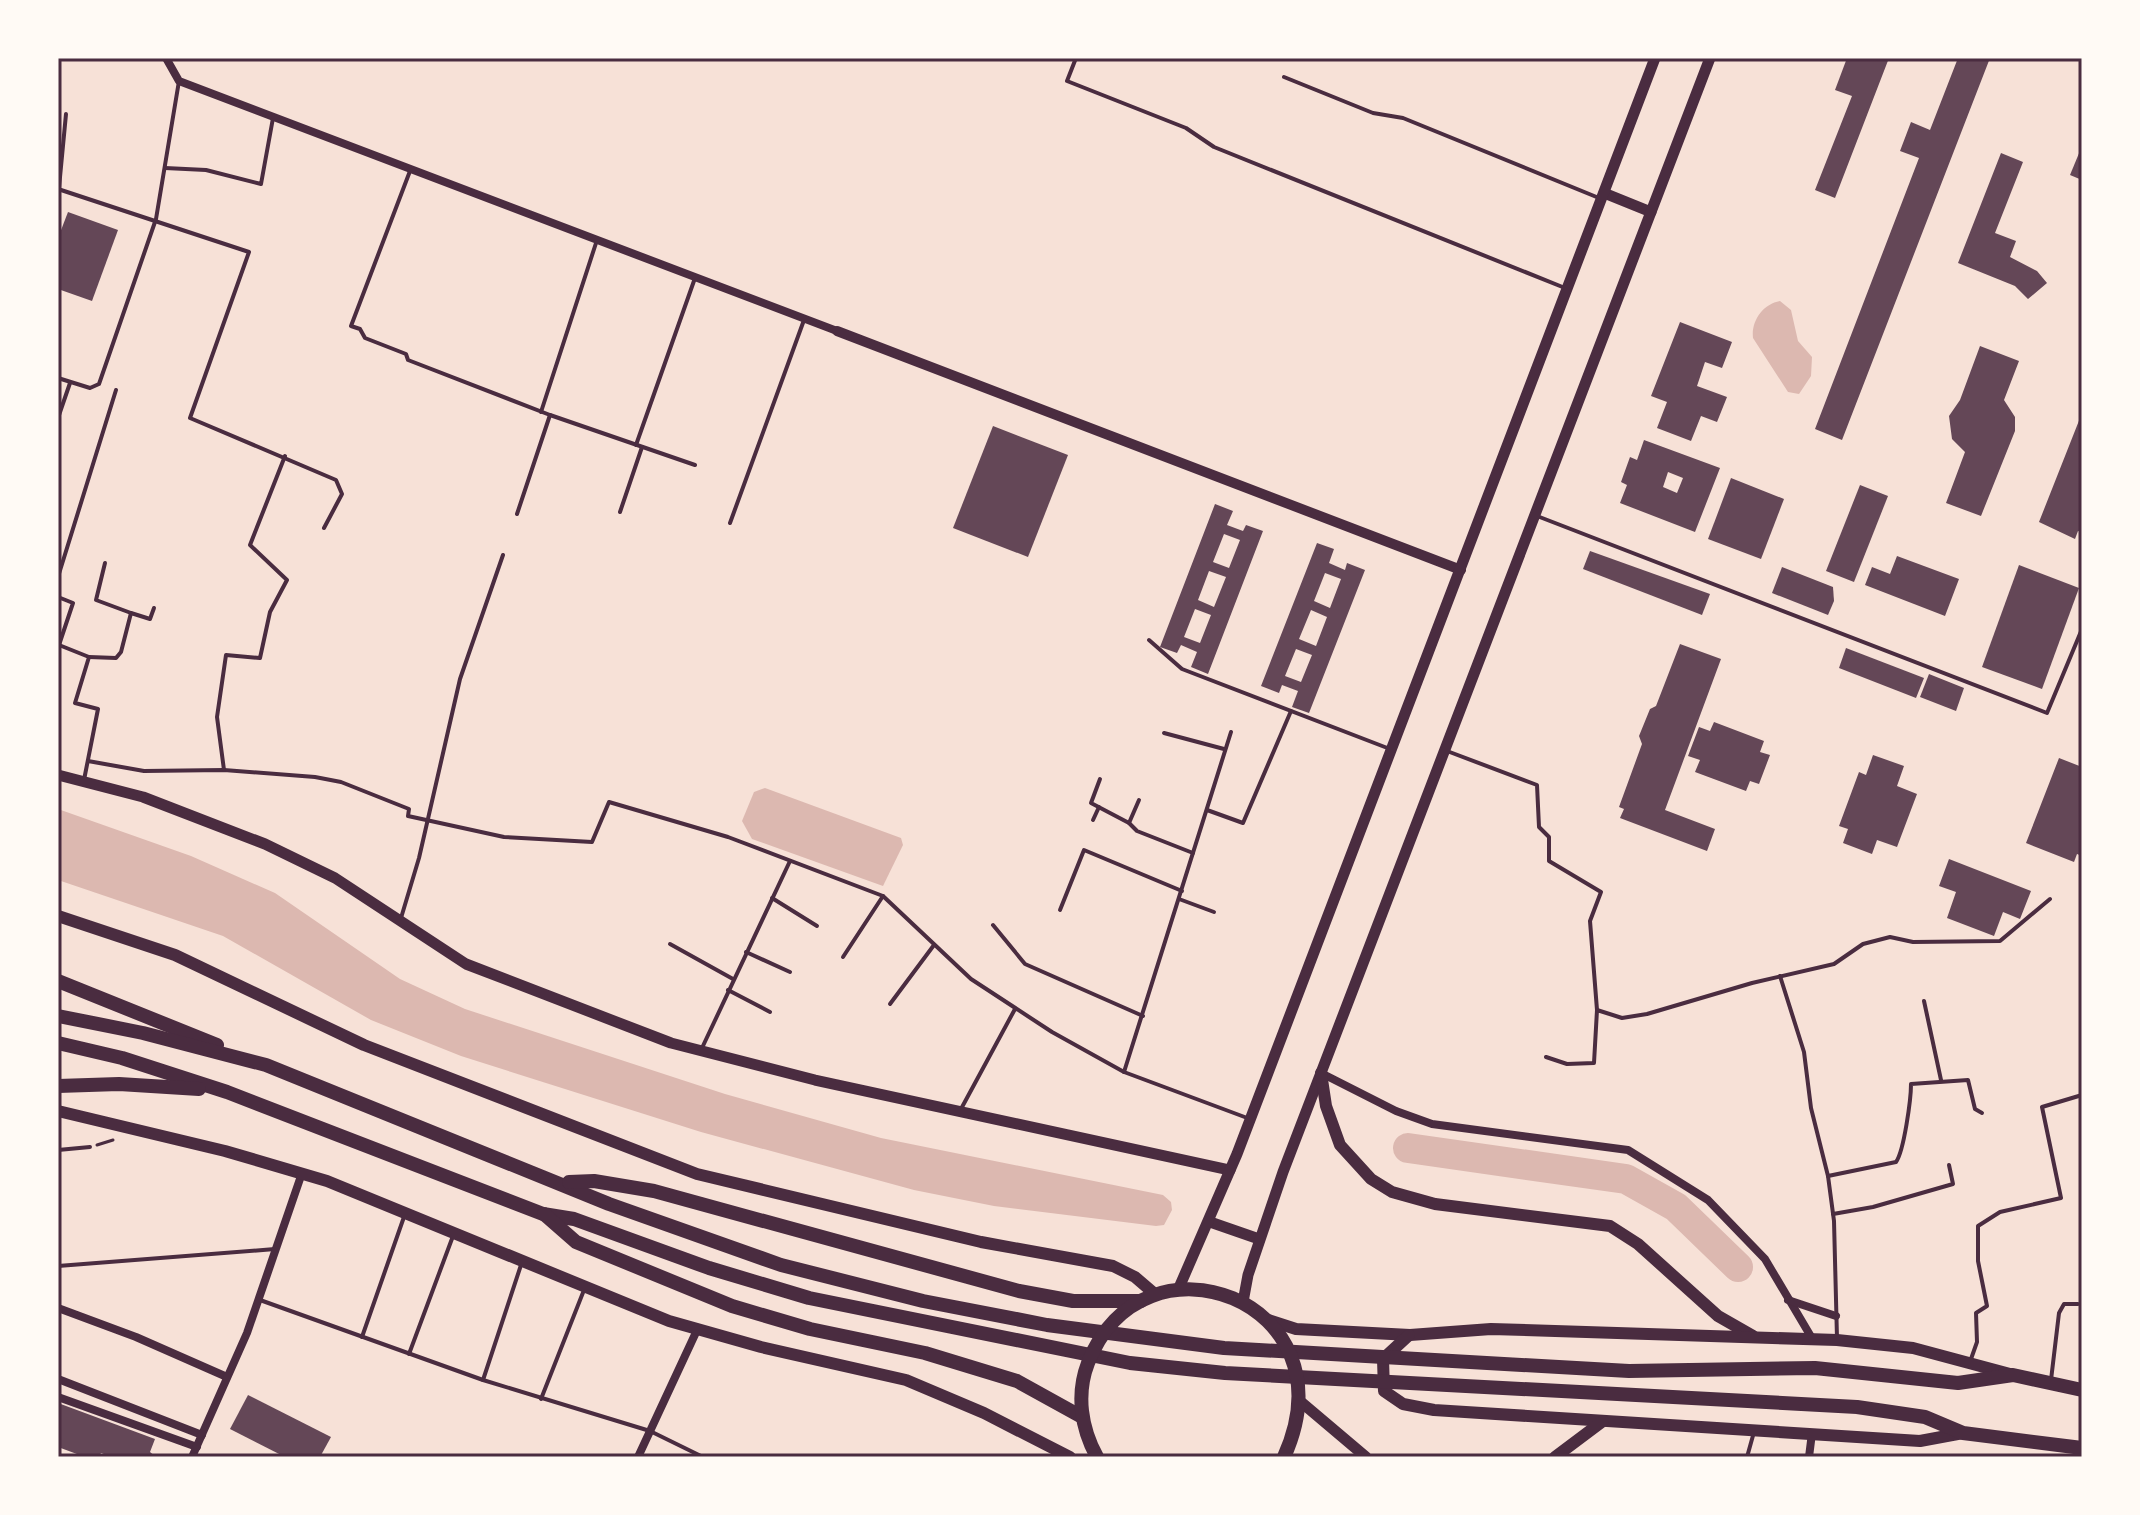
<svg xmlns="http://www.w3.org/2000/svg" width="2140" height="1515" font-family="Cabin,sans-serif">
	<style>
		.water { fill: #dcb8b0 }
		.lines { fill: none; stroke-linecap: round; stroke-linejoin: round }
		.river { stroke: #dcb8b0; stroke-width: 30 }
		.building { fill: #644757; fill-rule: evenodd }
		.path { stroke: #4a2c40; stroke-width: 3 }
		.service { stroke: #4a2c40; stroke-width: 4 }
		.minor { stroke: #4a2c40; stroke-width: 8 }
		.tertiary { stroke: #4a2c40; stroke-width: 10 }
		.secondary { stroke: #4a2c40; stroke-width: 11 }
		.primary { stroke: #4a2c40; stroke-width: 12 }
		.trunk { stroke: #4a2c40; stroke-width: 14 }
		.neatline { fill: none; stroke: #4a2c40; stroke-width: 3 }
	</style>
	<rect width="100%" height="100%" fill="#f7e1d7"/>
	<g class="water">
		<path d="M1780,301L1791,310L1798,341L1812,357L1811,376L1799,394L1788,392L1753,338C1751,321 1763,304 1780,301Z"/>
		<polygon points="765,788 901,838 903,845 883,886 752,839 742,821 754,792"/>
		<polygon points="58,809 191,856 275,893 400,979 465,1009 725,1094 881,1138 1163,1195 1171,1202 1172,1210 1164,1225 1156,1226 994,1206 914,1190 701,1132 461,1056 371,1020 223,936 58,880"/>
	</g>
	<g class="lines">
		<polyline class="river" points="1408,1148 1626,1179 1676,1207 1738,1267"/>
	</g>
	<g class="building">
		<polygon points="1847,58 1889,58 1835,198 1815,190 1852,96 1835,90"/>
		<polygon points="1958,58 1990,58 1842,440 1815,429 1919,158 1900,151 1911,122 1930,130"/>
		<polygon points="2082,146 2082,180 2070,175"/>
		<polygon points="2001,153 2023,162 1995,233 2016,241 2010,257 2037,271 2047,283 2028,299 2015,286 1958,263"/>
		<polygon points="68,212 118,230 92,301 58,289 58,238"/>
		<polygon points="1680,322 1732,342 1722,368 1705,362 1697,386 1727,397 1717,422 1701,416 1691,441 1657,428 1667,402 1651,396"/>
		<polygon points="1980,346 2019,361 2004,400 2015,417 2015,431 1981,516 1946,503 1965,452 1952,439 1949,416 1960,400"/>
		<polygon points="2082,413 2082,532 2078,531 2075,539 2039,522"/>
		<polygon points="993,426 1068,455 1028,557 953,528"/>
		<path d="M1644,440L1720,468L1695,532L1620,503L1627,485L1621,482L1630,457L1637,460ZM1668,472L1683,478L1677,493L1663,487Z"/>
		<polygon points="1731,478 1784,499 1761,559 1708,539"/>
		<polygon points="1860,485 1888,496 1854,582 1826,571"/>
		<path d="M1215,504L1233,511L1227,525L1243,531L1246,525L1263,531L1208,674L1191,667L1197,652L1181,645L1177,653L1160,647ZM1224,534L1240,540L1229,568L1213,562ZM1209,571L1226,577L1214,607L1198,600ZM1195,609L1211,615L1200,643L1184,637Z"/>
		<path d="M1317,543L1334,549L1329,563L1345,570L1347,563L1365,570L1309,713L1292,707L1298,691L1282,685L1279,693L1261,686ZM1325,573L1341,579L1330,608L1314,601ZM1311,610L1327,617L1316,646L1299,639ZM1296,649L1312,655L1301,682L1285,676Z"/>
		<polygon points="1590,551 1710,594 1702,615 1583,569"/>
		<polygon points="1897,556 1959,579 1945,616 1865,585 1872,567 1890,574"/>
		<polygon points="2019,565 2079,588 2042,689 1982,667"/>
		<polygon points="1782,567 1833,587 1834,601 1828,615 1772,593"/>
		<polygon points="1680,644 1721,659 1665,810 1715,829 1707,851 1620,818 1624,809 1619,807 1642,744 1639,736 1650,709 1656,706"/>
		<polygon points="1846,648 1924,678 1916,698 1839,668"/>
		<polygon points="1929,674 1964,688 1956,711 1920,697"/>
		<polygon points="1714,722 1764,741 1760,752 1770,755 1759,784 1750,781 1746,791 1695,772 1700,760 1688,756 1699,727 1710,731"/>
		<polygon points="1873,755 1904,766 1897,786 1917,794 1897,847 1877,840 1872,854 1843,843 1848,829 1839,826 1859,772 1866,775"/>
		<polygon points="2059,758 2082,767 2082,856 2077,854 2074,862 2026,843"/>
		<polygon points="1949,859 2031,891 2020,919 2003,912 1994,936 1947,918 1956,892 1939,886"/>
		<polygon points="248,1395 331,1437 320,1457 285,1457 230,1429"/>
		<polygon points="58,1403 155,1439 150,1452 156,1457 112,1457 101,1453 99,1457 85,1457 58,1447"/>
	</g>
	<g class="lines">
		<polyline class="path" points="97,1145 113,1140"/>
		<g class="service">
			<polyline points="1076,58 1067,81 1186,128 1214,147 1565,288"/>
			<polyline points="1284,77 1373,113 1403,118 1599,198"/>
			<polyline points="165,168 206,170 261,184 273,118"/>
			<polyline points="410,171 351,326 360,329 365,338 406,354 408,360 550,415 695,465"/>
			<polyline points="58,189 249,252 190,418 336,480 342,494 324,528"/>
			<polyline points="58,198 66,114"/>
			<polyline points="58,378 90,388 99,384 156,219 179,81"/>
			<polyline points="541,412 597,240"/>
			<polyline points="58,418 70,383"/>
			<polyline points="636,445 695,278"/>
			<polyline points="620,512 642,447"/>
			<polyline points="517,514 550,415"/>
			<polyline points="1537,516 2047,713 2082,629"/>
			<polyline points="730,523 804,320"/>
			<polyline points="105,563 96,600 131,613"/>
			<polyline points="58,577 116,390"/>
			<polyline points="58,597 73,603 59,645 89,657 75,703 98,709 84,780"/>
			<polyline points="1149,640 1182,669 1390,749"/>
			<polyline points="89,657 116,658 121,652 131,613 150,619 154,608"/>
			<polyline points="1164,733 1224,749"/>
			<polyline points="1447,751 1537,785 1539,827 1549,837 1549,861 1601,892 1590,921 1597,1010"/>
			<polyline points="88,761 144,771 224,770 315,777 341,782 409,809 408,816 504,837 592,842 609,802 728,837 883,896 971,979 1052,1032 1124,1072 1250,1119"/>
			<polyline points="224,770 217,717 226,655 260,658 270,612 287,580 250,545 285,456"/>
			<polyline points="1100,779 1091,803 1129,823 1137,831 1193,853"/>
			<polyline points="1207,810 1243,823 1291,711"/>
			<polyline points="1093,820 1099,807"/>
			<polyline points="1129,823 1139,800"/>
			<polyline points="772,898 817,926"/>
			<polyline points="1179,899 1214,912"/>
			<polyline points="1060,910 1084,850 1182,891"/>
			<polyline points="401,918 419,858 460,679 503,555"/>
			<polyline points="993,925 1025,964 1143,1016"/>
			<polyline points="670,944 733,979"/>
			<polyline points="746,952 790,972"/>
			<polyline points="843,957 883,896"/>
			<polyline points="1780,976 1804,1052 1811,1108 1828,1176 1834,1221 1837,1338"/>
			<polyline points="728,990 770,1012"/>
			<polyline points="1924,1001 1941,1080"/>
			<polyline points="890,1004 934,945"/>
			<polyline points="702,1048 790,861"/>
			<polyline points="1546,1057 1567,1064 1594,1063 1597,1010 1622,1018 1647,1014 1752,983 1834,964 1863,944 1890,937 1913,942 2000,941 2050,899"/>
			<polyline points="1124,1072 1231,732"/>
			<polyline points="961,1109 1015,1009"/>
			<polyline points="58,1150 90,1147"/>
			<path d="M1828,1176L1896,1162C1904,1151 1911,1099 1911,1084L1968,1080L1975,1109L1982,1113"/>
			<polyline points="1833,1214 1873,1207 1953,1184 1949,1165"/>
			<polyline points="58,1266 275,1249"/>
			<polyline points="260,1300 483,1380 650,1431 703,1457"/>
			<polyline points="362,1337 405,1214"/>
			<polyline points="409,1354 453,1236"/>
			<polyline points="1971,1359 1977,1342 1976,1313 1987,1306 1978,1261 1978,1226 2000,1212 2061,1198 2042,1107 2082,1095"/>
			<polyline points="483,1380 521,1265"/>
			<polyline points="2051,1380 2059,1313 2064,1304 2078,1304"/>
			<polyline points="541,1399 584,1290"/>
			<polyline points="1747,1457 1754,1432"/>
		</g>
		<g class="minor">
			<polyline points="166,58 179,81 837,331"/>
			<polyline points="1321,1073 1396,1111 1432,1124 1628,1150 1708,1200 1765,1259 1813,1340"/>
			<polyline points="1788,1300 1836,1316"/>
			<polyline points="58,1308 136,1337 227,1377"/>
			<polyline points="58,1379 202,1435"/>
			<polyline points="58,1397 197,1447"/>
			<polyline points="192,1457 247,1333 302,1173"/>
			<polyline points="638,1457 698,1328"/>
			<polyline points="1809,1457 1812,1433"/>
		</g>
		<polyline class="tertiary" points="837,331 1461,570"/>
		<g class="secondary">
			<polyline points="1604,193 1651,212"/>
			<polyline points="58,775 143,797 265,844 335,878 466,964 671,1043 815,1080 1230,1170"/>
			<polyline points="1210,1222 1259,1239"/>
			<polyline points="1178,1290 1237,1154 1655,58"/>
			<polyline points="1243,1302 1248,1275 1283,1172 1710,58"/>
			<polyline points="1301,1402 1366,1457"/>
		</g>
		<g class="primary">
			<polyline points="58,916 175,955 364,1045 697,1174 981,1242 1113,1266 1135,1277 1156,1295"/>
			<polyline points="1321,1073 1326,1106 1340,1145 1371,1179 1392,1192 1435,1204 1610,1226 1638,1244 1718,1316 1753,1336"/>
			<polyline points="58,1111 225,1151 327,1181 669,1321 761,1347 906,1380 984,1413 1070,1457"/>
			<polyline points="1268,1320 1296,1329 1410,1335 1491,1329 1837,1340 1913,1348 2010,1374"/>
			<polyline points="1409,1335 1383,1359 1384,1391 1403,1404 1434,1410 1920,1441 1963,1433"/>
			<polyline points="1555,1457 1603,1421"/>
		</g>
		<g class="trunk">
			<polyline points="58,981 217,1045"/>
			<polyline points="58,1016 143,1033 266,1065 609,1204 781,1265 923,1301 1047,1325 1224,1348 1629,1371 1815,1368 1958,1383 2013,1375 2082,1390"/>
			<polyline points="58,1043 122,1058 227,1092 543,1214 574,1219 709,1268 809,1298 1130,1363 1225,1373 1857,1407 1925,1417 1963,1433 2082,1448"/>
			<polyline points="58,1086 119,1084 199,1089"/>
			<polyline points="569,1182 594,1181 654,1191 1019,1291 1073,1301 1141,1301"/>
			<polyline points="544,1214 576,1242 732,1306 810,1329 925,1353 1017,1381 1082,1417"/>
			<path d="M1097,1457C1081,1428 1076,1394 1088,1363C1142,1222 1355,1300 1284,1457"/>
		</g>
	</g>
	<rect width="2140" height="1515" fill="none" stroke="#fffaf5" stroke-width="120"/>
	<rect x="60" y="60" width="2020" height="1395" class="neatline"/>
</svg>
